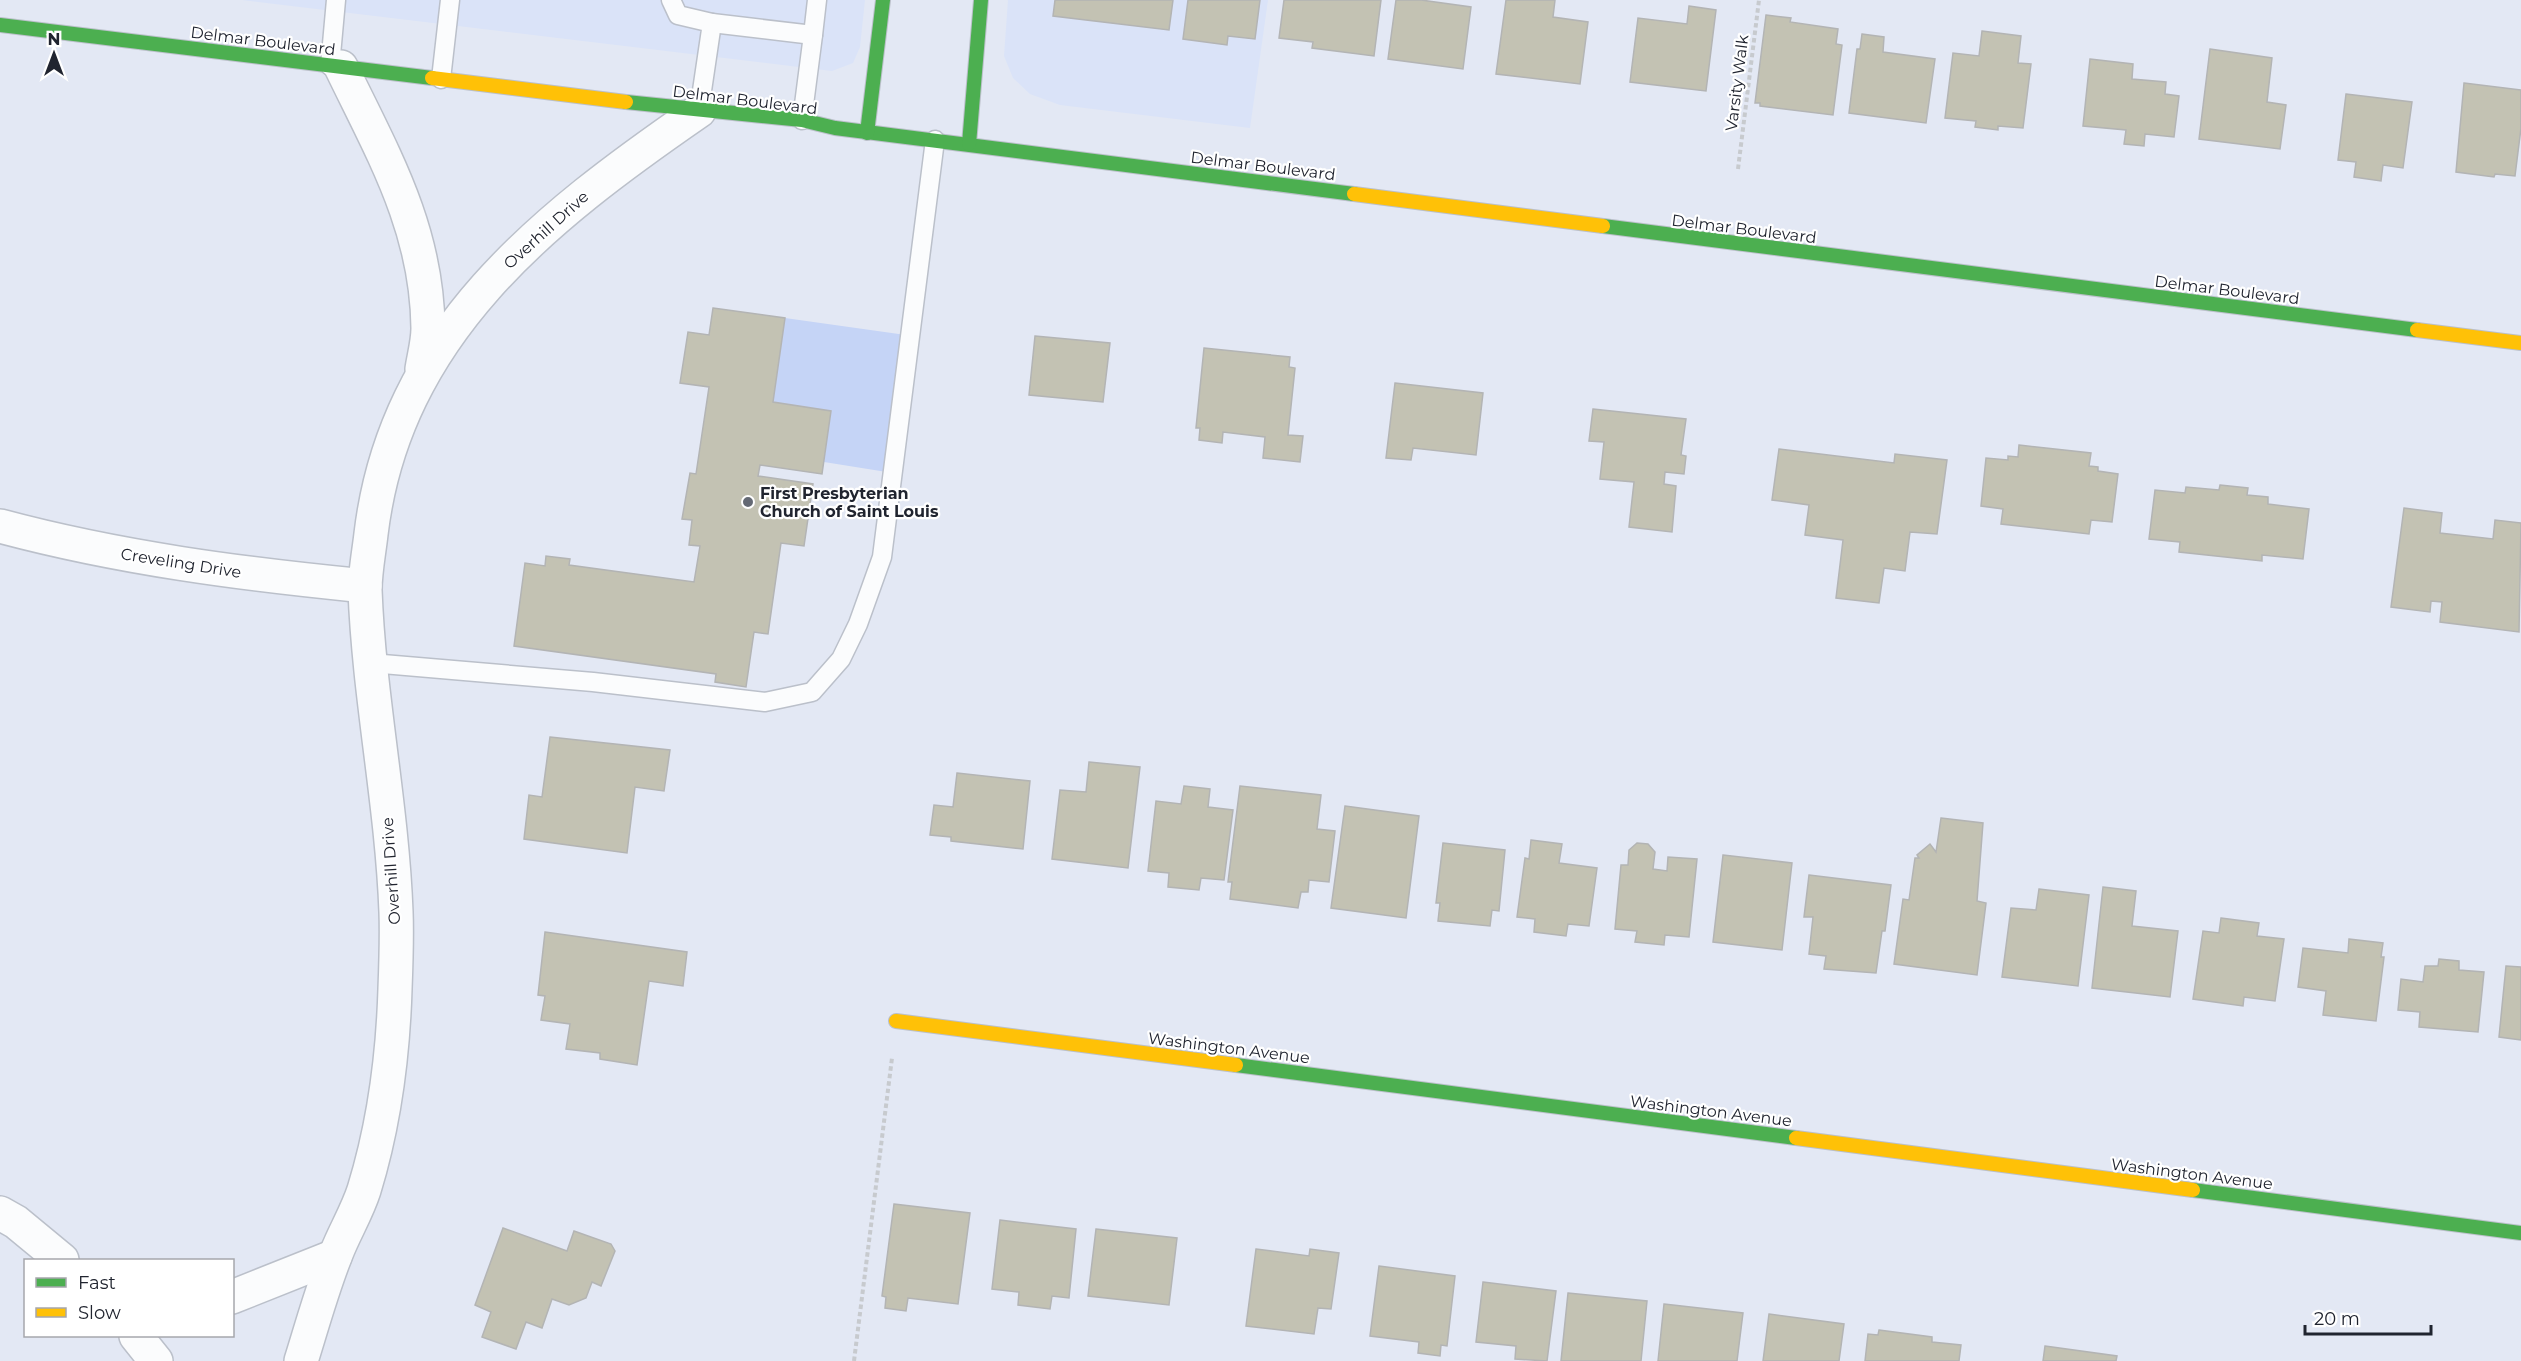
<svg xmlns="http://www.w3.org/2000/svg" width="2521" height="1361" font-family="Montserrat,sans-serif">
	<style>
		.built { fill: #dae3f8 }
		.green { fill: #c5d4f6 }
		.building { fill: #c3c2b3; stroke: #b3b4b4; stroke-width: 1.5 }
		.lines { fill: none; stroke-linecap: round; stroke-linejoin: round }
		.lane-casing { stroke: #bbc0ca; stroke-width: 21 }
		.street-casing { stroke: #bbc0ca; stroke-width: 36 }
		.fast-casing { stroke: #bbc0ca; stroke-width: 16 }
		.slow-casing { stroke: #bbc0ca; stroke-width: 16 }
		.path { stroke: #c7cace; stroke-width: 4; stroke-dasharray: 4.5 3; stroke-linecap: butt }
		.lane { stroke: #fbfcfd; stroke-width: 18 }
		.street { stroke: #fbfcfd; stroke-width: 33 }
		.fast { stroke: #4caf50; stroke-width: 14 }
		.slow { stroke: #ffc107; stroke-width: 14 }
		.poi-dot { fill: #646974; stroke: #fff; stroke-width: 2 }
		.labels { text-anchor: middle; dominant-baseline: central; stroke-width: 4.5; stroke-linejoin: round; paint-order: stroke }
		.street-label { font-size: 16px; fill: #20242f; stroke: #fff }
		.poi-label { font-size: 16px; font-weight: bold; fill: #20242f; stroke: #fff; text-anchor: start }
	</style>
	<rect width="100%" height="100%" fill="#e3e8f4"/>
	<g class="built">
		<polygon points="242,0 865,0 860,47 853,63 832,71"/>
		<polygon points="1008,0 1268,0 1250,128 1060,105 1030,94 1013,78 1004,56"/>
	</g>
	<polygon class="green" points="785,318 913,336 893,473 824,462 831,411 773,402"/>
	<g class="building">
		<polygon points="1055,0 1173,0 1169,30 1053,16"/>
		<polygon points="1188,0 1260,0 1255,39 1228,36 1227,45 1183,39"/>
		<polygon points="1284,0 1381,0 1374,56 1312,48 1313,42 1279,38"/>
		<polygon points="1396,0 1421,0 1471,7 1463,69 1388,59"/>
		<polygon points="1506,0 1555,0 1553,17 1588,22 1580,84 1496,74"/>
		<polygon points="1689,6 1716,10 1706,91 1630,82 1638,18 1687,24"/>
		<polygon points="1766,15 1791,18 1790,22 1838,29 1836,44 1842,45 1833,115 1760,106 1760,103 1755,103"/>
		<polygon points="1982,31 2021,36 2018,63 2031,64 2023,128 1998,126 1998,130 1975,127 1976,121 1945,118 1953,53 1979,56"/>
		<polygon points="1862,34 1884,37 1883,52 1935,59 1926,123 1849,113 1857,49 1860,49"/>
		<polygon points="2210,49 2272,58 2267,102 2286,105 2280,149 2199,139"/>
		<polygon points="2090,59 2133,64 2132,79 2166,82 2165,94 2179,96 2174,137 2145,134 2144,146 2124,144 2126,130 2083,126"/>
		<polygon points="2464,83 2521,90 2521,128 2515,176 2495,174 2494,177 2456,172"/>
		<polygon points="2346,94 2412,102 2403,168 2383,165 2381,181 2354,177 2356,162 2338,160"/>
		<polygon points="713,308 785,318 773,402 831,411 822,474 760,465 758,476 813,484 804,546 781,543 768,634 754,632 746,687 715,682 716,674 514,646 525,563 545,566 546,556 570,559 569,565 694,582 700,546 689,545 692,520 682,519 690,473 696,474 709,387 680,383 688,332 709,335"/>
		<polygon points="1035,336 1110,343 1103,402 1029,395"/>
		<polygon points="1204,348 1290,357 1289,367 1295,368 1288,435 1303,436 1300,462 1263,458 1265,437 1223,432 1222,443 1199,440 1200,428 1196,428"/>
		<polygon points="1395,383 1483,393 1476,455 1413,448 1411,460 1386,458"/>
		<polygon points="1593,409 1686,419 1681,455 1686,456 1684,474 1665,472 1664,484 1676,486 1672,532 1629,527 1634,482 1600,479 1604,442 1589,441"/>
		<polygon points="2019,445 2091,453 2089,466 2098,467 2098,471 2118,474 2112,522 2091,520 2089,534 2001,524 2003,509 1981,506 1986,458 2008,460 2008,456 2018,457"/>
		<polygon points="1779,449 1894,463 1895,454 1947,460 1937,534 1910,532 1905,571 1884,568 1879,603 1836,598 1843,540 1805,535 1809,505 1772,500"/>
		<polygon points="2220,485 2248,488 2247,495 2268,497 2268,504 2309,509 2303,559 2262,555 2262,561 2179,552 2180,542 2149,539 2155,490 2185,493 2186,487 2219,490"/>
		<polygon points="2404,508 2442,513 2440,533 2493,539 2495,520 2521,523 2519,632 2440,622 2442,602 2431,601 2430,612 2391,607"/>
		<polygon points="550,737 670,750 664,791 635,787 627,853 524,839 529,795 542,797"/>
		<polygon points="1089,762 1140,767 1128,868 1052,859 1060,790 1086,792"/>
		<polygon points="957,773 1030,781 1023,849 951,841 951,837 930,835 934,805 953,807"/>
		<polygon points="1184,786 1210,789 1208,807 1233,810 1224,880 1201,878 1199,890 1168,887 1169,873 1148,871 1156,801 1181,804"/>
		<polygon points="1240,786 1321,795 1317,829 1335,831 1329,882 1309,880 1308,892 1301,892 1298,908 1230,899 1232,882 1228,882"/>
		<polygon points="1345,806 1419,816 1406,918 1331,908"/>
		<polygon points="1941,818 1983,823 1977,901 1986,903 1977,975 1894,964 1903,899 1909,900 1915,858 1919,858 1917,855 1930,844 1936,852"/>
		<polygon points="1531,840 1562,844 1559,863 1597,868 1589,926 1568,924 1566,936 1534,932 1535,919 1517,917 1525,858 1529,859"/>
		<polygon points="1443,843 1505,850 1499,911 1492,910 1490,926 1438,921 1440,903 1436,903"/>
		<polygon points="1637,843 1648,844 1655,852 1653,869 1667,871 1668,857 1697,859 1689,937 1665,935 1664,945 1635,942 1637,931 1615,929 1621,865 1628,865 1629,850"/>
		<polygon points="1723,855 1792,863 1782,950 1713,942"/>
		<polygon points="1809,875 1891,885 1885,931 1882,931 1876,973 1824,969 1826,956 1809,954 1813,917 1804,917"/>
		<polygon points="2103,887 2136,891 2132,926 2178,931 2170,997 2092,988"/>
		<polygon points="2039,889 2089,895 2078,986 2002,977 2011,908 2036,910"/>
		<polygon points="2221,918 2259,923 2257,936 2284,939 2275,1001 2244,997 2243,1006 2193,999 2203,931 2219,933"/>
		<polygon points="545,932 687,952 683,986 649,981 637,1065 600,1059 600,1053 566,1049 570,1024 541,1020 545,996 538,995"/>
		<polygon points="2349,939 2383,943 2381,957 2384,957 2376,1021 2323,1015 2326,991 2298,987 2303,948 2348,953"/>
		<polygon points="2439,959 2459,961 2459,970 2484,972 2478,1032 2419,1027 2420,1012 2398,1010 2401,979 2423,982 2425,966 2438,966"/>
		<polygon points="2506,966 2521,967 2521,1040 2499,1037"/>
		<polygon points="894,1204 970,1213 958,1304 908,1298 906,1311 885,1308 886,1297 882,1296"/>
		<polygon points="1000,1220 1076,1229 1069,1298 1052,1296 1050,1309 1018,1305 1019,1292 992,1289"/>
		<polygon points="503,1228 567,1251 574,1231 611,1244 615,1251 601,1286 592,1282 586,1298 569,1305 552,1299 542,1328 526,1322 516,1349 482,1337 491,1312 475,1305"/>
		<polygon points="1096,1229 1177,1238 1169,1305 1088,1296"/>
		<polygon points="1256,1249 1309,1256 1310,1249 1339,1253 1331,1309 1318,1308 1314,1334 1246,1326"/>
		<polygon points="1379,1266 1455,1276 1447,1346 1441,1345 1440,1356 1418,1353 1419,1342 1370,1336"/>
		<polygon points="1483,1282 1556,1291 1547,1361 1515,1359 1516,1346 1476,1342"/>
		<polygon points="1568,1293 1647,1301 1641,1361 1561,1361"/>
		<polygon points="1664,1304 1743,1313 1737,1361 1658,1361"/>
		<polygon points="1769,1314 1844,1324 1839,1361 1763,1361"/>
		<polygon points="1879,1330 1932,1337 1932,1342 1961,1345 1959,1361 1865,1361 1868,1334 1878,1335"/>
		<polygon points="2045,1346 2117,1356 2116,1361 2043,1361"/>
	</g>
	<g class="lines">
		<g class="lane-casing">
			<g id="lane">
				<polyline points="671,0 678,15 712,23 699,111"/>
				<polyline points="712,23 813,35 817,0"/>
				<polyline points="330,66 336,0"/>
				<polyline points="441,79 450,0"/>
				<polyline points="802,120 813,35"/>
				<polyline points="371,663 593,682 765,702 812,692 841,659 858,624 882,557 935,140"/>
			</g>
		</g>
		<g class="street-casing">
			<g id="street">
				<path d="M341,67C383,154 427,228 428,328C428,342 424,356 422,369"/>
				<path d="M0,526C119,558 242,574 365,586"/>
				<polyline points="0,1213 16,1222 62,1260"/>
				<polyline points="232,1297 335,1256"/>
				<polyline points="136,1336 156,1361"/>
				<path d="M301,1361C312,1326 322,1289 336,1254C344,1233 357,1212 364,1190C384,1125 393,1056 395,989C396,963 397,937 396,912C392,804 369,698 365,590C365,572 369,552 371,534C395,333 544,218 699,111"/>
			</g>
		</g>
		<g class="fast-casing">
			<g id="fast">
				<polyline points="0,25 432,78"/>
				<polyline points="626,102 802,120 835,128 1354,194"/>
				<polyline points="867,133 883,0"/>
				<polyline points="969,144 981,0"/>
				<polyline points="1603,226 2417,330"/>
				<polyline points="1236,1065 1796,1138"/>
				<polyline points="2193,1190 2521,1233"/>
			</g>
		</g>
		<g class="slow-casing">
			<g id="slow">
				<polyline points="432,78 626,102"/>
				<polyline points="1354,194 1603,226"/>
				<polyline points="2417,330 2521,343"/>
				<polyline points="896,1021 1236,1065"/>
				<polyline points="1796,1138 2193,1190"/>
			</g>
		</g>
		<g class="path">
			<polyline points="1738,169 1759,0"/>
			<polyline points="854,1361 892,1058"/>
		</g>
		<use href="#lane" class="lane"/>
		<use href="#street" class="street"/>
		<use href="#fast" class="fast"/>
		<use href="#slow" class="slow"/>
	</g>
	<circle class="poi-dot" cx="748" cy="502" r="6"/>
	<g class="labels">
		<g class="street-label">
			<text transform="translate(263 41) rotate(7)">Delmar Boulevard</text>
			<text transform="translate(1737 83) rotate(-83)">Varsity Walk</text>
			<text transform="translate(745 100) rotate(7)">Delmar Boulevard</text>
			<text transform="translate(1263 166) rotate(7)">Delmar Boulevard</text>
			<text transform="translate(1744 229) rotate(7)">Delmar Boulevard</text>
			<text transform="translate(546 230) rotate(-42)">Overhill Drive</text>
			<text transform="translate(2227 290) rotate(7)">Delmar Boulevard</text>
			<text transform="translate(181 563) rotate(9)">Creveling Drive</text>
			<text transform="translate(391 871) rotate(-94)">Overhill Drive</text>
			<text transform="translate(1229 1048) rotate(7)">Washington Avenue</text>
			<text transform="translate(1711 1111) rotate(7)">Washington Avenue</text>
			<text transform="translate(2192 1174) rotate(7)">Washington Avenue</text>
		</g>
		<g class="poi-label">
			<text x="760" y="493">First Presbyterian<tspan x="760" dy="18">Church of Saint Louis</tspan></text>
		</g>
	</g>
	<rect x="24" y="1259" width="210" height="78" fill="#ffffff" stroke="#a6a7ac" stroke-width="1.5"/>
	<rect x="36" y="1278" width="30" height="9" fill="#4caf50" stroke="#a6a7ac" stroke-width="1.5"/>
	<text x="78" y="1289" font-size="18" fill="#20242f">Fast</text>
	<rect x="36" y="1308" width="30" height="9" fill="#ffc107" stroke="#a6a7ac" stroke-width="1.5"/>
	<text x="78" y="1319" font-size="18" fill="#20242f">Slow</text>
	<g transform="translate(54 54)" stroke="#ffffff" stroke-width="4.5" paint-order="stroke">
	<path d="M0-4.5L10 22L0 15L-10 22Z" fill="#20242f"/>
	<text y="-9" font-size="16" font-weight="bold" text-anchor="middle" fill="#20242f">N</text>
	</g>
	<path d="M2305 1325v9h126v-9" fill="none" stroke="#20242f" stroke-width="3"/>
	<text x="2314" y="1325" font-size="18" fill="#20242f" stroke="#ffffff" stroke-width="4.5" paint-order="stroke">20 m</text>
</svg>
